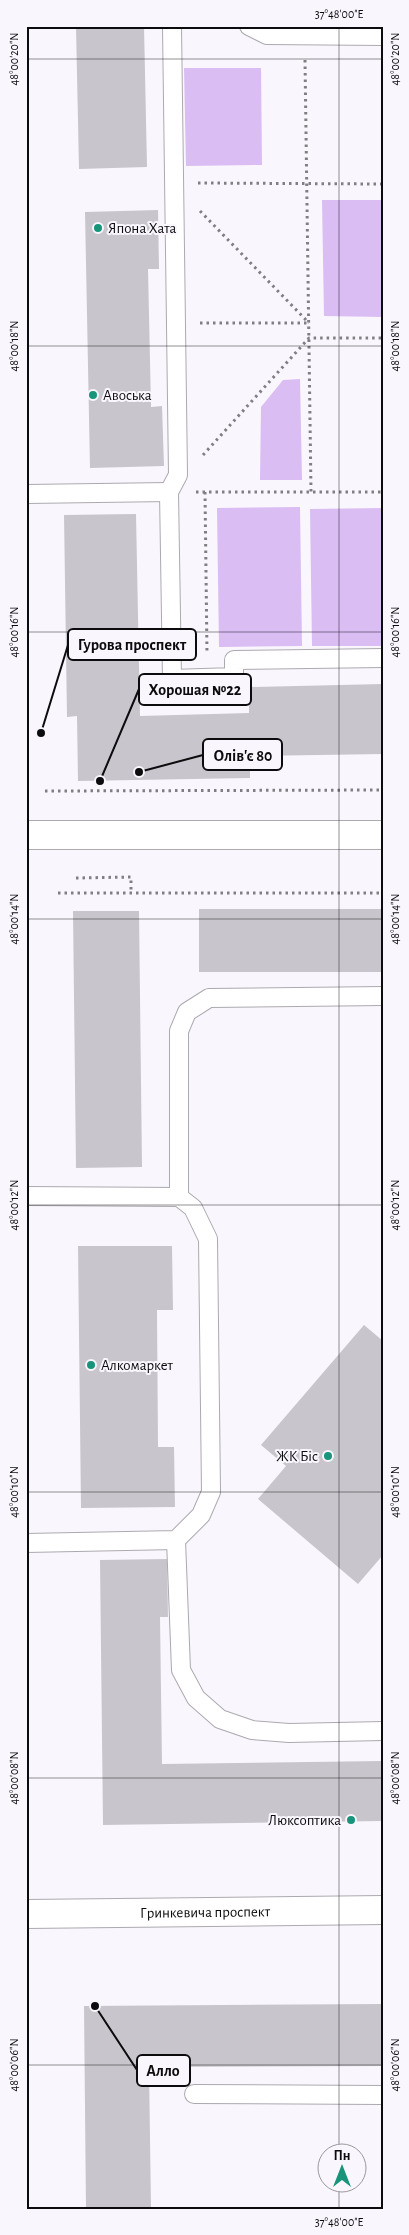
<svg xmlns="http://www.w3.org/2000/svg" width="409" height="2235" font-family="'Alegreya Sans',sans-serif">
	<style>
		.green { fill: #dabdf2 }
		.building { fill: #c9c5cc }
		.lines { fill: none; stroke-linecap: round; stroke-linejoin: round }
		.lane-casing { stroke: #aca9af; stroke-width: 20 }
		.secondary-casing { stroke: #aca9af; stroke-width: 30 }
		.path { stroke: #817e83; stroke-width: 3; stroke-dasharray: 2.5 4; stroke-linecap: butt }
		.lane { stroke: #fff; stroke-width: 18 }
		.secondary { stroke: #fff; stroke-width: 28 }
		.ticks { fill: none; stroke: #0c0b0d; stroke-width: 1; stroke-opacity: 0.45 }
		.poi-dot { fill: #18947a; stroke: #faf6fd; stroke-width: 2 }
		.labels { text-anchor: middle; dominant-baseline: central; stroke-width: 4; stroke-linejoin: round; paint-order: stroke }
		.poi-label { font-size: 15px; fill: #0c0b0d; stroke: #faf6fd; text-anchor: start }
		.street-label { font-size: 15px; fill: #0c0b0d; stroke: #faf6fd }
		.leader { fill: none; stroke: #0c0b0d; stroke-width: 2 }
		.callout-dot { fill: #0c0b0d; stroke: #faf6fd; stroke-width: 2 }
		.callout { fill: #faf6fd; stroke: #0c0b0d; stroke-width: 2 }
		.callout-label { font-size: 16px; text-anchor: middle; font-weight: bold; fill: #0c0b0d }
		.neatline { fill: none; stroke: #0c0b0d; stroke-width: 2 }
		.ticks-label { font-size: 12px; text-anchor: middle; fill: #0c0b0d }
	</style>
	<rect width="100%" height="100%" fill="#faf6fd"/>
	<g class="green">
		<polygon points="184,68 261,68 262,165 186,166"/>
		<polygon points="322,200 383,200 383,317 324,316"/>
		<polygon points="300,379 302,480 260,480 261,407 283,380"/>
		<polygon points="300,507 302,646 219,647 217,508"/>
		<polygon points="383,508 383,646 312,646 310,509"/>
	</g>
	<g class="building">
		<polygon points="76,26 144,26 147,167 79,169"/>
		<polygon points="158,210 159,269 148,269 151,407 162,406 164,466 90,468 85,212"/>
		<polygon points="136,514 140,716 249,713 249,687 383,684 383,754 250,756 250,778 78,781 77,716 67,717 64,515"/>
		<rect x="199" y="909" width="184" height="63"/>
		<polygon points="73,911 139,911 142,1167 76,1168"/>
		<polygon points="78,1246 172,1246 173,1310 157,1310 158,1447 174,1447 175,1507 81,1508"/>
		<polygon points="364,1325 383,1341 383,1555 358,1584 258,1499 286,1466 261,1445"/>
		<polygon points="167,1559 168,1617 160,1617 162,1764 383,1761 383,1821 103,1825 100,1560"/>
		<polygon points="383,2004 383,2066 149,2067 151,2209 86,2209 84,2006"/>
	</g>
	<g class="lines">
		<g class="lane-casing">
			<g id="lane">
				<polyline points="172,26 178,475 169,492 172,679 234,677 234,660 383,658"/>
				<polyline points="249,26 267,35 383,36"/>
				<polyline points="26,494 169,492"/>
				<polyline points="26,1196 179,1197"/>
				<polyline points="176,1540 181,1670 196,1698 220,1719 252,1730 289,1733 383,1731"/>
				<polyline points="26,1543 176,1540 201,1515 211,1492 208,1239 193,1208 179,1197 179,1031 187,1012 209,998 383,996"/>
				<polyline points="194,2094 383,2095"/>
			</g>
		</g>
		<g class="secondary-casing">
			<g id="secondary">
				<polyline points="26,835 383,835"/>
				<path id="s1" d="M26,1914L383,1910"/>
			</g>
		</g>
		<g class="path">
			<polyline points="305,60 311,492"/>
			<polyline points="198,183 383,184"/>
			<polyline points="200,211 309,323"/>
			<polyline points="200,323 309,323"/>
			<polyline points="203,455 309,338 383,338"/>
			<polyline points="196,492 383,492"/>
			<polyline points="205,492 207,654"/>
			<polyline points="45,791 383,790"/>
			<polyline points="76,878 131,877 131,893"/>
			<polyline points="58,893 383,893"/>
		</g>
		<use href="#lane" class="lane"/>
		<use href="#secondary" class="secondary"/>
	</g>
	<path class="ticks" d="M339,26V2152M26,59H383M26,346H383M26,632H383M26,919H383M26,1205H383M26,1492H383M26,1778H383M26,2065H383M339,2182V2209"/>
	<g class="poi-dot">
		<circle cx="98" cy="228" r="5"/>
		<circle cx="93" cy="395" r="5"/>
		<circle cx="91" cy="1365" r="5"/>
		<circle cx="328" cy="1456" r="5"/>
		<circle cx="351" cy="1820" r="5"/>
	</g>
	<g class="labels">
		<g class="poi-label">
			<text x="108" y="228">Япона Хата</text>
			<text x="103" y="395">Авоська</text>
			<text x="101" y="1365">Алкомаркет</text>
			<text x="318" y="1456" text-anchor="end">ЖК Біс</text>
			<text x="341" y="1820" text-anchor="end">Люксоптика</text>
		</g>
		<g class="street-label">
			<text stroke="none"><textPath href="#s1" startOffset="179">Гринкевича проспект</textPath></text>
		</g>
	</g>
	<path class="leader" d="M41 733L68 645M100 781L139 689M139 772L203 755M95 2006L137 2070"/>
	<g class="callout-dot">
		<circle cx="41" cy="733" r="5"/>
		<circle cx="100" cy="781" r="5"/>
		<circle cx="139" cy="772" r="5"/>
		<circle cx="95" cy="2006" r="5"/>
	</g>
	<g class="callout">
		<rect x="68" y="629" width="128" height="31" rx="5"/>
		<rect x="139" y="674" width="112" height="31" rx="5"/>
		<rect x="203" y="739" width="79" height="31" rx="5"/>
		<rect x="137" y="2055" width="53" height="31" rx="5"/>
	</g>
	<g class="callout-label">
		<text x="132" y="650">Гурова проспект</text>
		<text x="195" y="695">Хорошая №22</text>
		<text x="243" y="761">Олів'є 80</text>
		<text x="163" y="2076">Алло</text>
	</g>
	<rect width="409" height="2235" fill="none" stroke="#faf6fd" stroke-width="55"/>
	<g transform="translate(342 2168)"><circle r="24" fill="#faf6fd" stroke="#9b989d"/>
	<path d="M0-4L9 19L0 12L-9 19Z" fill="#18947a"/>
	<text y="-8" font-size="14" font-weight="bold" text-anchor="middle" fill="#0c0b0d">Пн</text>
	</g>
	<rect x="28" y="28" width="354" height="2180" class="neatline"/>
	<g class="ticks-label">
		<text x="339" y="18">37°48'00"E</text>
		<text transform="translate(14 59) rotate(-90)" y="4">48°00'20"N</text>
		<text transform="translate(395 59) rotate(-90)" y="4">48°00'20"N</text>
		<text transform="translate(14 346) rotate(-90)" y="4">48°00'18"N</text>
		<text transform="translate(395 346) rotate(-90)" y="4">48°00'18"N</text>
		<text transform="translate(14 632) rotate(-90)" y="4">48°00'16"N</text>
		<text transform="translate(395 632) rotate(-90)" y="4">48°00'16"N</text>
		<text transform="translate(14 919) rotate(-90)" y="4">48°00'14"N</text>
		<text transform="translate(395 919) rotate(-90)" y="4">48°00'14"N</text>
		<text transform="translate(14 1205) rotate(-90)" y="4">48°00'12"N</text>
		<text transform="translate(395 1205) rotate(-90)" y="4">48°00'12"N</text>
		<text transform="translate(14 1492) rotate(-90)" y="4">48°00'10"N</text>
		<text transform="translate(395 1492) rotate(-90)" y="4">48°00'10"N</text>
		<text transform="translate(14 1778) rotate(-90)" y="4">48°00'08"N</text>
		<text transform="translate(395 1778) rotate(-90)" y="4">48°00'08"N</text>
		<text transform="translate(14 2065) rotate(-90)" y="4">48°00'06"N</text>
		<text transform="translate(395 2065) rotate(-90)" y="4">48°00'06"N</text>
		<text x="339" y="2226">37°48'00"E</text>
	</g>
</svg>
